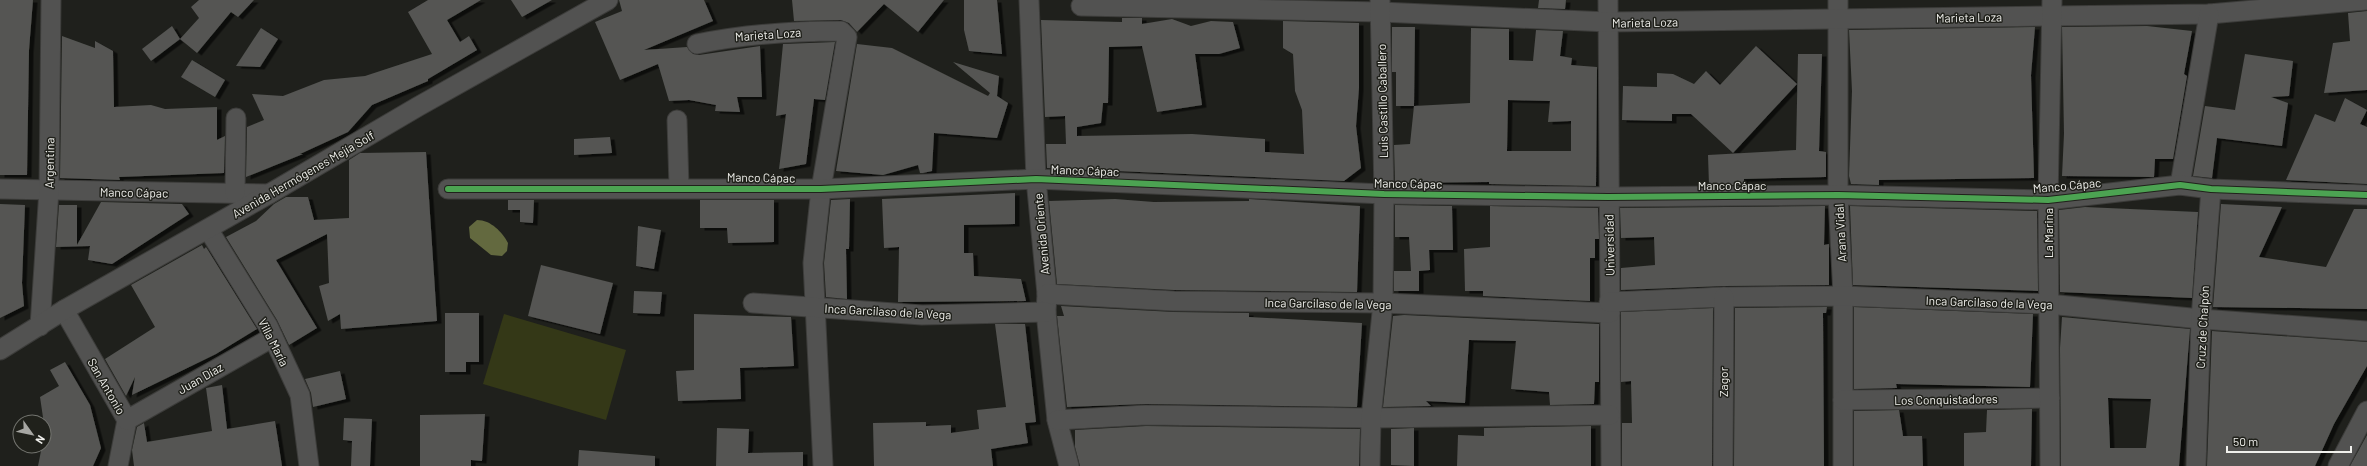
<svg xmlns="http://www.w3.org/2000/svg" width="2367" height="466" font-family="Barlow,sans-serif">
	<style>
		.green { fill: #343817 }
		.water { fill: #63693f }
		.building { fill: #545552; fill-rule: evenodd; filter: url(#shadow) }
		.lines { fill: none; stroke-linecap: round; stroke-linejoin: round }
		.street-casing { stroke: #3c3c3a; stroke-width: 21 }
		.street { stroke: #525251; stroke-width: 19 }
		.cycleway-casing { stroke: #20211b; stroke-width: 8 }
		.cycleway { stroke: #4ca352; stroke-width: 6 }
		.labels { text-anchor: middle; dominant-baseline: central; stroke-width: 3; stroke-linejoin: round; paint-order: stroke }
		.street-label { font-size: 12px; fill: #f0f0ec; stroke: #20211b }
	</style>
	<defs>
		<filter id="shadow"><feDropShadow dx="4.5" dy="2.5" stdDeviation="0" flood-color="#0009"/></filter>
	</defs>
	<rect width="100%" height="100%" fill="#1f201c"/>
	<polygon class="green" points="504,314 626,350 606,420 483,384"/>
	<path class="water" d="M477,220C491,220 502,232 508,243L507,251L502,256L491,255L470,238L469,227Z"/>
	<g class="building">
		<polygon points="0,0 33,0 29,50 27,175 0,175"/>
		<polygon points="199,0 254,0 238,17 231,12 197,53 180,39 199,18 191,7"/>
		<polygon points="428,0 481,0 447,20 460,42 469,36 477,50 428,79 428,81 372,105 348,132 300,154 303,154 246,177 247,127 264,120 252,94 283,96 324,80 365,76 432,54 408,12"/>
		<polygon points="511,0 552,0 522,17"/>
		<polygon points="619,0 704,0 713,21 644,50 687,47 693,54 699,55 760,46 762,97 737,97 740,112 715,111 716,105 689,100 669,101 658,64 620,80 595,22 622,11"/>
		<polygon points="792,0 944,0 918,32 884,4 857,32 849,23 841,20 794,21"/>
		<polygon points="964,0 997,0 1002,54 969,51 964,30"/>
		<polygon points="1539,0 1566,0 1565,9 1538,8"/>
		<polygon points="2367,11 2367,90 2324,93 2333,43 2350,41 2348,13"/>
		<polygon points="1122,18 1142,18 1142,24 1172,19 1191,26 1211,21 1233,22 1240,48 1219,54 1195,54 1202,105 1157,112 1142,46 1109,47 1108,103 1103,103 1101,123 1077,127 1077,136 1192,134 1265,139 1265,152 1304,154 1302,110 1295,91 1293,54 1283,48 1283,21 1359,23 1359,88 1356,126 1361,168 1344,181 1047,168 1046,144 1066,144 1065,116 1045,117 1041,20 1122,22"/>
		<polygon points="172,26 180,39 151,61 142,49"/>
		<polygon points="2147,26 2192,31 2184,74 2187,76 2173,159 2155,159 2154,177 2062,176 2064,134 2062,27"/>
		<polygon points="1392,27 1415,27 1414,106 1396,106 1396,72 1392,72"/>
		<polygon points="2035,27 2031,75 2034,178 1879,180 1879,185 1851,184 1849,176 1852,91 1849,30"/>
		<polygon points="261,28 278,39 260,67 236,66"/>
		<path d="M1471,28L1509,29V60L1533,61L1536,30L1563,31L1560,56L1572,58L1571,65L1597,67L1596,186L1489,184V182L1395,183L1394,145L1410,144L1414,106L1470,103ZM1508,100L1550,101L1548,122L1571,121V151H1507Z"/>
		<polygon points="62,36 95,48 95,41 113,51 114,107 151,105 165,109 217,107 217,140 225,136 224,173 119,177 120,180 60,178"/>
		<polygon points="835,42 825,100 814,99 806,164 779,169 786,114 776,116 783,44"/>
		<polygon points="857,44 892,48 988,96 990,93 953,62 999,76 997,96 1008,103 997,138 934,133 932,171 923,173 920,173 918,165 883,175 836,171"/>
		<polygon points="1756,46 1797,84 1733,153 1691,114 1672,114 1672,121 1622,120 1623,86 1657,87 1657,73 1673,74 1694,84 1706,71 1720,85"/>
		<polygon points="1798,54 1822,54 1819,151 1826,152 1826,177 1744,179 1744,185 1709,185 1708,155 1796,150"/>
		<polygon points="2245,54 2293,61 2289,96 2271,97 2288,103 2282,146 2217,138 2212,178 2193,176 2205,106 2235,110"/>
		<polygon points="192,60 225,80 215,97 181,77"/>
		<polygon points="2345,98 2367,110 2360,124 2367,127 2367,184 2286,180 2315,114 2335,122"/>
		<polygon points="610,137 612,153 574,155 574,139"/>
		<polygon points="426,152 437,321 341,329 340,314 328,321 319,286 329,283 327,234 276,260 317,328 289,345 277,320 226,237 256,221 274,204 286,197 308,197 314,220 349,218 349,160 360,153"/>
		<polygon points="1015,193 1015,224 964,225 964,253 973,253 974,276 1021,279 1026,301 898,302 899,247 884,248 882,199"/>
		<polygon points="850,199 849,249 846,249 847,299 826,297 824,263 831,200"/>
		<polygon points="1115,199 1154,202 1249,201 1249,199 1360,206 1357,292 1174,290 1057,284 1049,201"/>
		<polygon points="508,200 534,200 533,223 520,222 520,210 508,210"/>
		<polygon points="700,200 774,200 774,242 728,243 727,228 700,228"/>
		<polygon points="101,202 182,204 189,214 112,264 88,260 90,246 56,247 59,205 77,205 77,245"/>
		<polygon points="0,204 25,205 22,283 24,306 0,318"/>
		<polygon points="2221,204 2282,207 2259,257 2326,267 2354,209 2367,209 2367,309 2213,307"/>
		<polygon points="1395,205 1452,206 1453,250 1429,250 1430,270 1419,271 1419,291 1394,291 1394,271 1411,271 1409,237 1395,237"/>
		<polygon points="1490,206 1598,208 1599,239 1595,239 1595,258 1590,258 1590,301 1483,296 1483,291 1465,291 1464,249 1490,247"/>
		<polygon points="1825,206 1824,245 1829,244 1829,285 1724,286 1621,290 1621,268 1655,265 1654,237 1621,238 1620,208"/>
		<polygon points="1850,206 2037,211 2038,291 1853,285"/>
		<polygon points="2085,207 2198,212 2192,298 2060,292 2059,210"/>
		<polygon points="638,226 661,230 654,269 636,266"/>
		<polygon points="202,245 204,249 206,247 257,329 216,354 132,395 135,377 126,396 105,359 155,327 131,285"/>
		<polygon points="541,265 613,283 600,334 528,316"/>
		<polygon points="634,291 662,292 660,314 633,313"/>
		<polygon points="1061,306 1174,312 1249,313 1249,317 1362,323 1357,407 1146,404 1067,407 1057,316 1064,316"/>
		<polygon points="1827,307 1826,313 1823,313 1824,466 1734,466 1735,308"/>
		<polygon points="1854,307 2033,314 2030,387 1896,384 1897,388 1854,389"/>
		<polygon points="1713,308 1712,466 1622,466 1622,423 1632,423 1631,381 1621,382 1621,312"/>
		<polygon points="445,313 479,313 479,362 466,362 466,372 445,372"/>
		<polygon points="694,314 791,317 794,366 740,368 741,399 678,401 676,371 694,370"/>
		<polygon points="1404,315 1599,324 1599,382 1595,382 1594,404 1550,405 1549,392 1511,389 1516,341 1469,340 1465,403 1426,401 1431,406 1383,407 1393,316"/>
		<path d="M2062,317L2190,329L2179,466H2061L2060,348ZM2108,398L2151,399L2146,448H2110Z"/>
		<polygon points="995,324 1025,324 1036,422 1025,423 1028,443 991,449 993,466 874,466 873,423 926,422 926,426 951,425 951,433 979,429 977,410 1006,407"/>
		<polygon points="2212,331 2367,342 2367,366 2334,424 2315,466 2207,466"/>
		<polygon points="65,362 90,405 101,448 93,466 38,466 42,446 44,446 45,431 40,397 59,386 50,370"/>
		<polygon points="340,371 346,399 313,407 311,393 305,379"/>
		<polygon points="222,385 227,429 275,421 282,466 134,466 132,450 137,427 144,423 147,442 212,431 206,388"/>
		<polygon points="2032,409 2031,466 1964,466 1964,433 1986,432 1987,410"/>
		<polygon points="1899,410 1903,436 1922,436 1923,466 1854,466 1854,411"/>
		<polygon points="485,414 482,461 471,460 471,466 420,466 420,415"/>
		<polygon points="344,418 372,419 370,466 351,466 352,441 343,440"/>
		<polygon points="1146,426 1360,429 1359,466 1080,466 1075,447 1075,430"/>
		<polygon points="1591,426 1591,466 1457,466 1458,435 1484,436 1484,428"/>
		<polygon points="717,428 749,429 748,453 803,452 803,466 716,466"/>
		<polygon points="1414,428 1414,466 1391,465 1391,429"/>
		<polygon points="2367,435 2367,466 2350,466"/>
		<polygon points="579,450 655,456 655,466 578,466"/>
	</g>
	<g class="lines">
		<g class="street-casing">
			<g id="street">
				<polyline points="1029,0 1036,179 1047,294 1046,312 1057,420 1069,466"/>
				<polyline points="1608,0 1611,466"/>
				<polyline points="1838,0 1838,195 1843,296 1843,466"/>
				<polyline points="1081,6 1381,12 1608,22 2209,14 2367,0"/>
				<path d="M697,44C746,34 791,31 841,31L847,37L821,189L813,263L823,466"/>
				<polyline points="677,120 679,187"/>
				<polyline points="2180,185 2209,14"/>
				<polyline points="0,189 269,194"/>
				<polyline points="448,189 821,189 1036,179 1384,194 1608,197 1838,195 2048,200 2180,185 2211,189 2367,195"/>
				<polyline points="235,193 236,118"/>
				<polyline points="208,229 268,326 300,395 309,466"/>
				<polyline points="1047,294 1174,301 1383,303 1610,313"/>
				<polyline points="1609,302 1724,297 1843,296 2048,304 2201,319 2367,331"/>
				<polyline points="753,303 922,315 1046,312"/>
				<polyline points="64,310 127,420 118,466"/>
				<polyline points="40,326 49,190 51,0"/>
				<polyline points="0,350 64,310 269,194 419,106 608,0"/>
				<polyline points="1843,400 2050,398"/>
				<polyline points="127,420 273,337"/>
				<polyline points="1057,420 1146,415 1371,418 1610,415"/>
				<polyline points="1370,466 1371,418 1383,303 1384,194 1380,0"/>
				<polyline points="1723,466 1724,297"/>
				<polyline points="2050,466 2048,200 2052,0"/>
				<polyline points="2196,466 2201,319 2211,189"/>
				<polyline points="2338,466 2367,411"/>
			</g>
		</g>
		<use href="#street" class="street"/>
		<g class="cycleway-casing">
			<polyline id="cycleway" points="448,189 821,189 1036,179 1384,194 1608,197 1838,195 2048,200 2180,185 2211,189 2367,195"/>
		</g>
		<use href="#cycleway" class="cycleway"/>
	</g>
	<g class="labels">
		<g class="street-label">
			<text transform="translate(1969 17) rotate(-1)">Marieta Loza</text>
			<text transform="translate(1645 22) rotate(-1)">Marieta Loza</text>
			<text transform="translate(768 34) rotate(-4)">Marieta Loza</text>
			<text transform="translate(1382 101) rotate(-91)">Luis Castillo Caballero</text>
			<text transform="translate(49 163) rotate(-89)">Argentina</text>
			<text transform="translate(1085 170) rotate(2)">Manco Cápac</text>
			<text transform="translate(303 174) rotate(-30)">Avenida Hermógenes Mejía Solf</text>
			<text transform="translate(761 177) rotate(1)">Manco Cápac</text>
			<text transform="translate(1408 183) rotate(1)">Manco Cápac</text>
			<text x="1732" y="185">Manco Cápac</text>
			<text transform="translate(2067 185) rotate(-5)">Manco Cápac</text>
			<text transform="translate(134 192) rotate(1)">Manco Cápac</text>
			<text transform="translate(1840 233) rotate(-93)">Arana Vidal</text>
			<text transform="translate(2048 233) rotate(-90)">La Marina</text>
			<text transform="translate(1041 234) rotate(-95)">Avenida Oriente</text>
			<text transform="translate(1609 245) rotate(-91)">Universidad</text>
			<text transform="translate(1989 302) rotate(2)">Inca Garcilaso de la Vega</text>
			<text transform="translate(1328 303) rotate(1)">Inca Garcilaso de la Vega</text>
			<text transform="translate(888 311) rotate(3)">Inca Garcilaso de la Vega</text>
			<text transform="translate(2202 327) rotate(-87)">Cruz de Chalpón</text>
			<text transform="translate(274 342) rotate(63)">Villa María</text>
			<text transform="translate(200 378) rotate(-30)">Juan Díaz</text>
			<text transform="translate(1723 382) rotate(-90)">Zagor</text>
			<text transform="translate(107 386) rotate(60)">San Antonio</text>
			<text transform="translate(1946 399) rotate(-1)">Los Conquistadores</text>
		</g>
	</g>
	<g transform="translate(32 434) rotate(123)"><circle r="19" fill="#20211b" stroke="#73746f"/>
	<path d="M0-3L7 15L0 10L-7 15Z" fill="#a7a7a3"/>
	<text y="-6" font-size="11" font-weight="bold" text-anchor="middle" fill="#f0f0ec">N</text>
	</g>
	<path d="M2227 446v6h124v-6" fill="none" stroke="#f0f0ec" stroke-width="2"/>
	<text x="2233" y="446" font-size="12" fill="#f0f0ec" stroke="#20211b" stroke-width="3" paint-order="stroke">50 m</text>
</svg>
